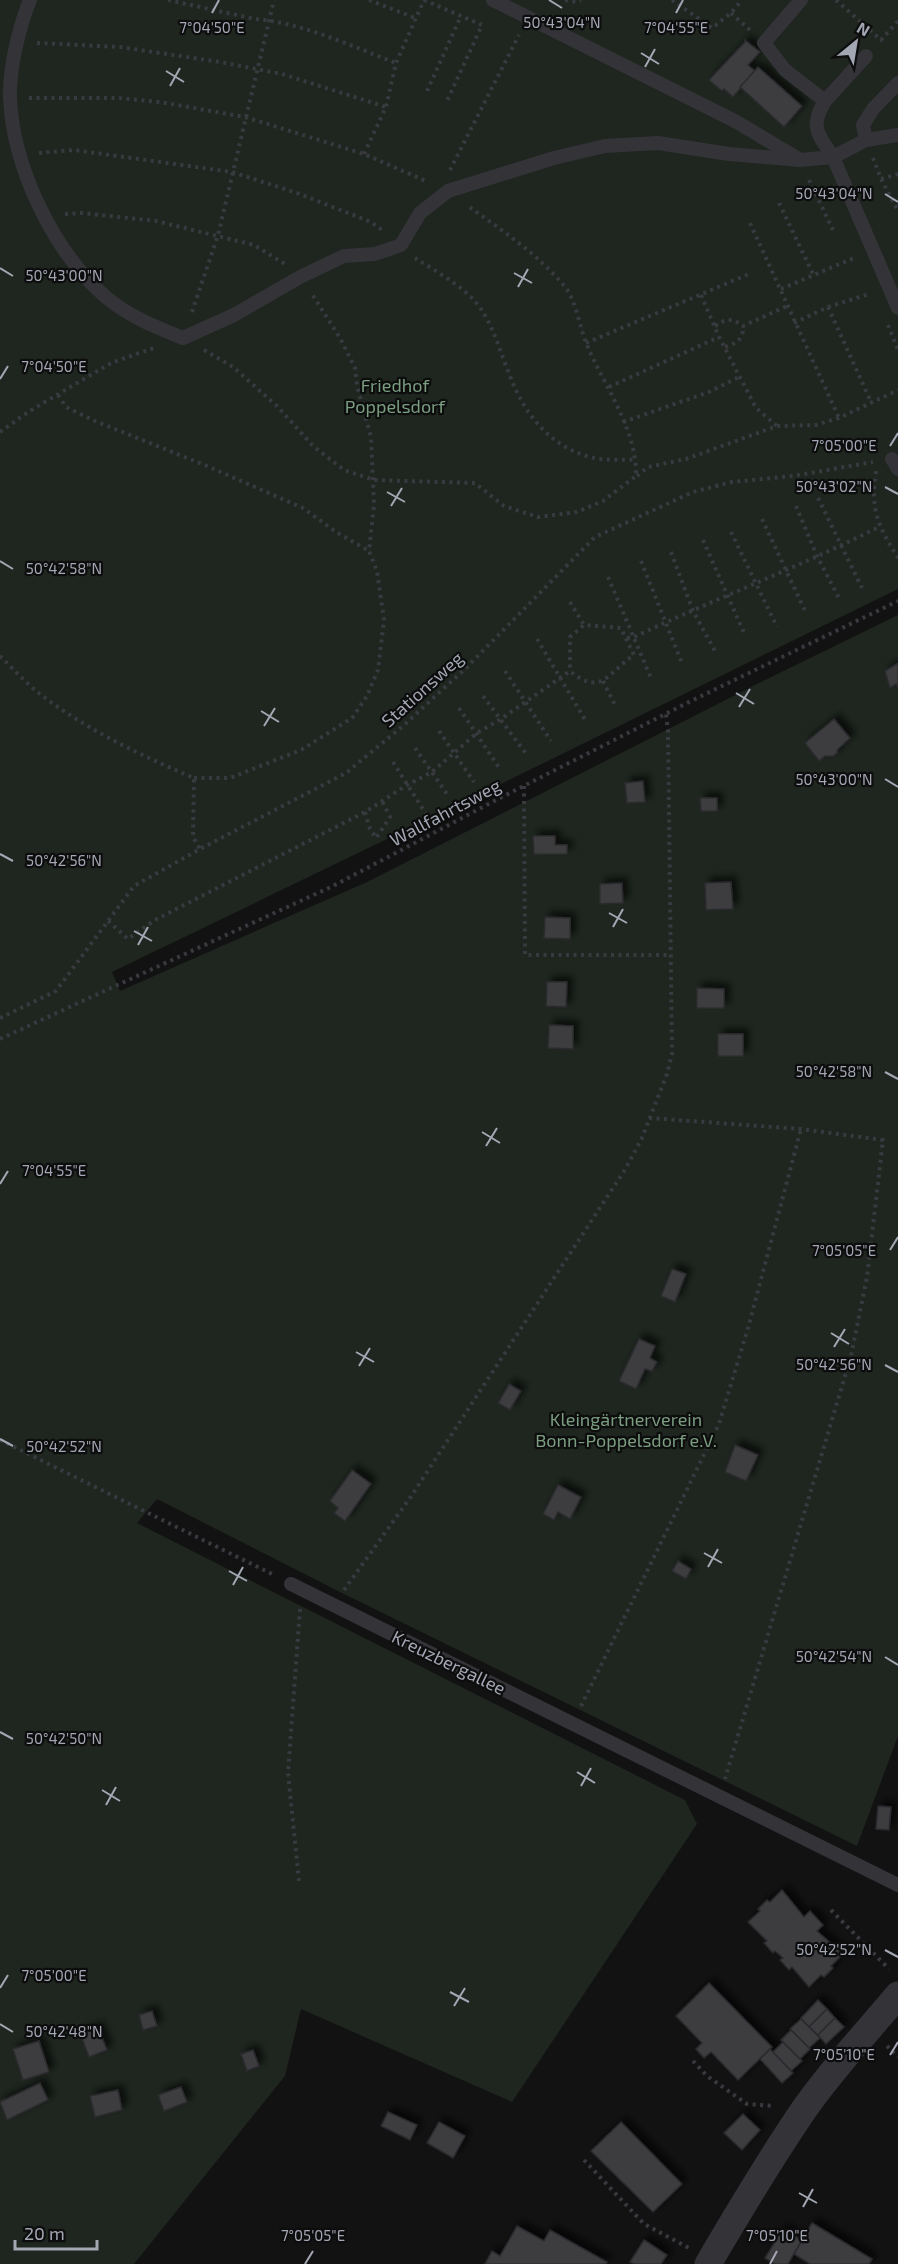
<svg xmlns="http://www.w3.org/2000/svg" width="898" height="2264" font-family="'Exo 2',sans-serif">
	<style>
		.green { fill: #1e261f }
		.building { fill: #3c3c40; stroke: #2c2c2f; stroke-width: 1.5; filter: url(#shadow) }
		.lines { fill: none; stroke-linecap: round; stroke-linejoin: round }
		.path { stroke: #393a3f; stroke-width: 4; stroke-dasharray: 3 4.5; stroke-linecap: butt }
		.service { stroke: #333338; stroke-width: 14 }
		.minor { stroke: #333338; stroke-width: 27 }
		.ticks { fill: none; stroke: #a3a7b3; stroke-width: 2 }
		.labels { text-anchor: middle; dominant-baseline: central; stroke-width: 4.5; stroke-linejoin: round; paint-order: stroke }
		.park-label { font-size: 18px; fill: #7b9e81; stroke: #0d0d0e }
		.street-label { font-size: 18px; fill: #a3a7b3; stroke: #0d0d0e }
		.ticks-label { font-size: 15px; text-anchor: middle; fill: #a3a7b3; stroke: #0d0d0e; stroke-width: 4.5; stroke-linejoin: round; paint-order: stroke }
	</style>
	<defs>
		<filter id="shadow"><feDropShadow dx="5.5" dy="-5.5" stdDeviation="3" flood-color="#0009"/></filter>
	</defs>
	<rect width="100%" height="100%" fill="#121213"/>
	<polygon class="green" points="0,0 898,0 898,589 503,783 112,972 120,991 367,882 759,683 898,615 898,1736 857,1846 342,1593 157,1499 137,1523 685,1800 697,1824 512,2102 301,2009 285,2076 134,2264 0,2264"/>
	<g class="building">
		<polygon points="745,40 760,52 748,65 755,71 733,97 724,89 722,91 709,80 745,42"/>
		<polygon points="758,67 802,106 784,127 740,87"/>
		<polygon points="898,663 898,688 896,684 890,688 885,671"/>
		<polygon points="834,719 850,738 837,750 837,753 833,756 825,756 819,761 805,743"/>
		<polygon points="643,781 645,802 627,803 625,783"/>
		<polygon points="700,798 717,798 717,811 701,811"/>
		<polygon points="533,836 555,836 555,845 567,845 567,854 534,854"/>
		<polygon points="731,882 733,909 706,910 705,883"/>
		<polygon points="622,883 623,903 600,904 600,884"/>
		<polygon points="545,917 570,918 570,939 544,938"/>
		<polygon points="547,982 567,982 566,1007 546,1006"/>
		<polygon points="697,988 724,989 724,1008 697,1008"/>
		<polygon points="549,1025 573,1026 573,1049 548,1048"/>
		<rect x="718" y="1034" width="25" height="22"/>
		<polygon points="672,1269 686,1274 675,1302 661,1296"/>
		<polygon points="639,1339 655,1346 650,1358 657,1362 652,1371 645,1369 636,1389 619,1381"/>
		<polygon points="509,1384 521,1391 510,1410 498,1403"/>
		<polygon points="735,1445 758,1455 746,1481 725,1472"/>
		<polygon points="352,1470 371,1484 345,1521 334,1513 338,1508 330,1501"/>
		<polygon points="558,1485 581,1497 570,1519 558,1512 554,1520 543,1514"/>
		<polygon points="678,1561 691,1569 686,1579 672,1571"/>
		<polygon points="878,1806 891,1807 889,1830 876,1829"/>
		<polygon points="782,1890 804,1917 810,1911 823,1925 817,1931 843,1954 831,1966 833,1968 824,1977 821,1975 809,1987 792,1967 789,1970 780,1960 783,1958 775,1951 773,1953 764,1943 767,1941 748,1922 760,1911 758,1909 767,1900 770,1902"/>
		<polygon points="709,1983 772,2047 738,2080 711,2052 704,2058 696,2049 702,2043 676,2016"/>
		<polygon points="818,2000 827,2009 809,2027 801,2018"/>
		<polygon points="827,2009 835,2018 818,2035 809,2027"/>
		<polygon points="152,2011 157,2026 143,2030 139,2015"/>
		<polygon points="835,2018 844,2027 826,2044 818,2035"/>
		<polygon points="801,2019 820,2038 809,2048 790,2029"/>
		<polygon points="98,2027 107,2050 89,2057 80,2033"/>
		<polygon points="791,2030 810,2049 800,2059 781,2040"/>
		<polygon points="39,2041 49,2072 23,2080 13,2049"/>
		<polygon points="783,2042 802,2061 791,2071 773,2052"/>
		<polygon points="770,2049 793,2073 782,2083 760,2059"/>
		<polygon points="253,2050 259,2066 247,2071 241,2054"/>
		<polygon points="40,2083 48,2100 7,2120 0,2102"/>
		<polygon points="181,2087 187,2102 164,2111 158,2095"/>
		<polygon points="118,2090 122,2110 95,2117 90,2096"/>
		<polygon points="388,2112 417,2125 410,2140 381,2126"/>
		<polygon points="743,2114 760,2130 742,2150 724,2133"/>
		<polygon points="439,2122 465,2136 453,2158 427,2143"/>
		<polygon points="621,2122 682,2184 653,2212 591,2151"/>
		<polygon points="812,2223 872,2259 869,2264 810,2264 794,2254"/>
		<polygon points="517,2226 544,2241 550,2230 607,2262 606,2264 485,2264 492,2251 500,2256"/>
		<polygon points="783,2229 802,2240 788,2264 775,2264 765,2258"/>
		<polygon points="644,2240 667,2255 661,2264 634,2264 630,2262"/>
	</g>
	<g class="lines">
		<g class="path">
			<path d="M168,0L255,19C300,22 354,47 396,63"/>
			<polyline points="369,0 415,18"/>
			<polyline points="424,0 482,25 447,101"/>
			<polyline points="565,0 576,2 581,0"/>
			<polyline points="672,0 712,28 731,13 742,0"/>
			<polyline points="836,0 881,40 898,21"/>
			<polyline points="731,13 751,31"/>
			<polyline points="37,43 120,47 220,62 282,74 386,107"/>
			<polyline points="427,91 461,16"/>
			<polyline points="29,98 118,98 160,102 245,117 364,154 428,182"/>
			<polyline points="39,153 74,150 232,172 297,193 371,222 382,230"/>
			<polyline points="364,154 386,107 396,63 424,0"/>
			<polyline points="873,158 881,179 898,211"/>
			<polyline points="450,170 519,35"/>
			<polyline points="881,179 898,174"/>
			<polyline points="809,180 833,230"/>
			<polyline points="779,203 814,276"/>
			<polyline points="65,214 82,213 156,221 254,245 285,264"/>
			<polyline points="750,223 839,418"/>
			<path d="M415,258C437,272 469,289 483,312C495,332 501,354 510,376C524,413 549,446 590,457C604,461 622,459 636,460"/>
			<polyline points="781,289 856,257"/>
			<polyline points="701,295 719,337 756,408 777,426"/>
			<polyline points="828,307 871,402"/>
			<polyline points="192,312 218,235 274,0"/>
			<polyline points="794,323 828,307 869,294"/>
			<polyline points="888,325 898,350"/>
			<path d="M715,326C726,319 731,317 743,326L787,306"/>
			<polyline points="586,343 749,274"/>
			<path d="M725,347C737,343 744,339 743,326"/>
			<path d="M204,350L233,367L277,406L313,446L344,470L374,480L475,483L504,506L538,517L577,512L603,501L636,476C637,427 602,384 585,340C580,326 575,300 566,288C539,255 503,231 468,206"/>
			<polyline points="609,387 719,337"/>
			<polyline points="58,395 66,407 95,421 207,466 303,508 336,532 369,551"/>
			<polyline points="623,422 709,392 739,377"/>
			<polyline points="0,432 28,412 111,363 154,348"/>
			<path d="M876,471C870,510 878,526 898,558"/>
			<polyline points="637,476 648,467 686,459 777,426 816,425 839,418 898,390"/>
			<polyline points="818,498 862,588"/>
			<polyline points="796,506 817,556 840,600"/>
			<polyline points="762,519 806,613"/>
			<polyline points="731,532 777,627"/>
			<polyline points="703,540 745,635"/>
			<polyline points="671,552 693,611 715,651"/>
			<polyline points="641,561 682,663"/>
			<polyline points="608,577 651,678"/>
			<polyline points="570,602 584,625"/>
			<path d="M627,638L634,637C715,599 799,567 879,527"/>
			<polyline points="537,639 587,723"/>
			<path d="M0,656C13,669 26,683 40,694C87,730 140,755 194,778L193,837L200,849"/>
			<polyline points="505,671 551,741"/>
			<polyline points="603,681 615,705"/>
			<polyline points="483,696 527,755"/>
			<polyline points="459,708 500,769"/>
			<polyline points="439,731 474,782"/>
			<polyline points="415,748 447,794"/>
			<polyline points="393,762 426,814"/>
			<polyline points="194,778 230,778 301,750 352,718 367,696 378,670 384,620 377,571 369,551 374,505 371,437 357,386 355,368 340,338 312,294"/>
			<polyline points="524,786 525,955 670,955"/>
			<polyline points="365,812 370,829 376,838 390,817 382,801"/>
			<path d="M108,921L128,939L155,920L365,812L407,785L432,772L477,733L501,719L570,671C602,698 609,671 634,655L621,628L584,625L570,637V671"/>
			<polyline points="0,1018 56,991 134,886 200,849 346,773 404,725 466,668 595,537 693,492 732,482 793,476 873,462"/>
			<polyline points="0,1039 333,886 500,798 691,701 898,601"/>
			<polyline points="649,1118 801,1129 883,1140 867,1277 851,1356 725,1779"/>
			<polyline points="0,1440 274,1575"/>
			<polyline points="344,1590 410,1498 626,1168 642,1138 667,1074 672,1054 668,731 666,714"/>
			<polyline points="581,1706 719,1424 748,1328 801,1129"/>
			<polyline points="299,1881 288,1773 300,1609"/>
			<polyline points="831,1910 889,1969"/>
			<polyline points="887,2046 898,2057"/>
			<polyline points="693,2061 707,2076 747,2104 775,2106"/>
			<polyline points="584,2160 644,2224 689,2248"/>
		</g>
		<g class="service">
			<path d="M30,0C19,27 9,69 10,98C13,168 54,253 107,298C130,317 156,327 183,338L234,315L300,277L344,256L375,254L401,245L420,213L448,191L554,158L605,146L658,143L729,154L800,160L833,157C818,134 809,127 825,101L785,70L764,43L801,0"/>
			<polyline points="493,0 735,121 797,158"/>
			<polyline points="898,83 873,109 863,125 866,140 833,157 898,308"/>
			<polyline points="825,101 866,56"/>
			<polyline points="866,140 898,135"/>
			<polyline points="892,459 898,469"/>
			<polyline points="291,1584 898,1885"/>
		</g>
		<path class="minor" d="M708,2264C739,2211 770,2159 805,2108C833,2068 867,2032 898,1995"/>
	</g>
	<path class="ticks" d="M549,0L562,8M212,13L219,0M676,13L683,0M641,53L659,64M645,67L655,49M166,71L184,82M170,86L180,68M885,194L898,202M0,268L13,276M514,273L532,283M518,287L528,269M0,379L8,366M890,446L898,433M885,487L898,494M387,492L405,502M391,506L402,488M0,561L13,569M736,693L754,704M739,707L750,689M261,711L279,722M264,726L275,708M885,779L898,787M0,854L13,861M609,913L627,923M613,927L623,909M134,931L152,941M138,945L148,927M885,1072L898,1079M482,1132L500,1143M486,1146L497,1128M0,1184L8,1171M890,1250L898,1237M831,1333L849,1344M834,1347L845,1329M356,1352L374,1362M885,1365L898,1372M359,1366L370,1348M0,1439L13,1446M704,1553L722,1563M708,1567L718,1549M229,1571L247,1581M233,1585L243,1567M885,1657L898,1665M0,1732L13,1739M577,1772L595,1783M581,1786L591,1768M102,1790L120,1801M106,1805L116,1787M885,1950L898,1957M0,1988L8,1975M450,1992L469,2002M454,2006L465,1988M0,2024L13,2032M890,2055L898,2042M799,2193L817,2203M803,2207L813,2189M305,2264L313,2251M770,2264L777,2251"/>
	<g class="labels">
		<g class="park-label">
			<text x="395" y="385">Friedhof<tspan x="395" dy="21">Poppelsdorf</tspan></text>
			<text x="626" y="1419">Kleingärtnerverein<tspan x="626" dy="21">Bonn-Poppelsdorf e.V.</tspan></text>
		</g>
		<g class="street-label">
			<text transform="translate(422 689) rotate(-42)">Stationsweg</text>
			<text transform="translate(445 812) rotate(-28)">Wallfahrtsweg</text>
			<text transform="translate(449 1662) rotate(26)">Kreuzbergallee</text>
		</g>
	</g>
	<g class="ticks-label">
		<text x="562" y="28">50°43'04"N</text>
		<text x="212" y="33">7°04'50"E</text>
		<text x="676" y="33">7°04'55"E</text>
		<text x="834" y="199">50°43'04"N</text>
		<text x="64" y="281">50°43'00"N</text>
		<text x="54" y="372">7°04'50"E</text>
		<text x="844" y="451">7°05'00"E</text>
		<text x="834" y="492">50°43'02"N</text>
		<text x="64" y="574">50°42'58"N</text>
		<text x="834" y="785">50°43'00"N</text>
		<text x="64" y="866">50°42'56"N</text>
		<text x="834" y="1077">50°42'58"N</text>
		<text x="54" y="1176">7°04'55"E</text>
		<text x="844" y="1256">7°05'05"E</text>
		<text x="834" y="1370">50°42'56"N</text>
		<text x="64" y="1452">50°42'52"N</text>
		<text x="834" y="1662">50°42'54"N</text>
		<text x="64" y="1744">50°42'50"N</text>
		<text x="834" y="1955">50°42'52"N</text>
		<text x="54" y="1981">7°05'00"E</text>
		<text x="64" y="2037">50°42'48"N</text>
		<text x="844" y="2060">7°05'10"E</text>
		<text x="313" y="2241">7°05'05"E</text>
		<text x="777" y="2241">7°05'10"E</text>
	</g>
	<g transform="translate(856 42) rotate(30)" stroke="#0d0d0e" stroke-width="4.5" paint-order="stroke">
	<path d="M0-4.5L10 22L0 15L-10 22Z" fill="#a3a7b3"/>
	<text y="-9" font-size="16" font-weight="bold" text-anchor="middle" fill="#a3a7b3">N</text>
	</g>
	<path d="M15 2240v9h82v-9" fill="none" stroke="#a3a7b3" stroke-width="3"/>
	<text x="24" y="2240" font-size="18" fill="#a3a7b3" stroke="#0d0d0e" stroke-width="4.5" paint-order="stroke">20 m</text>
</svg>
